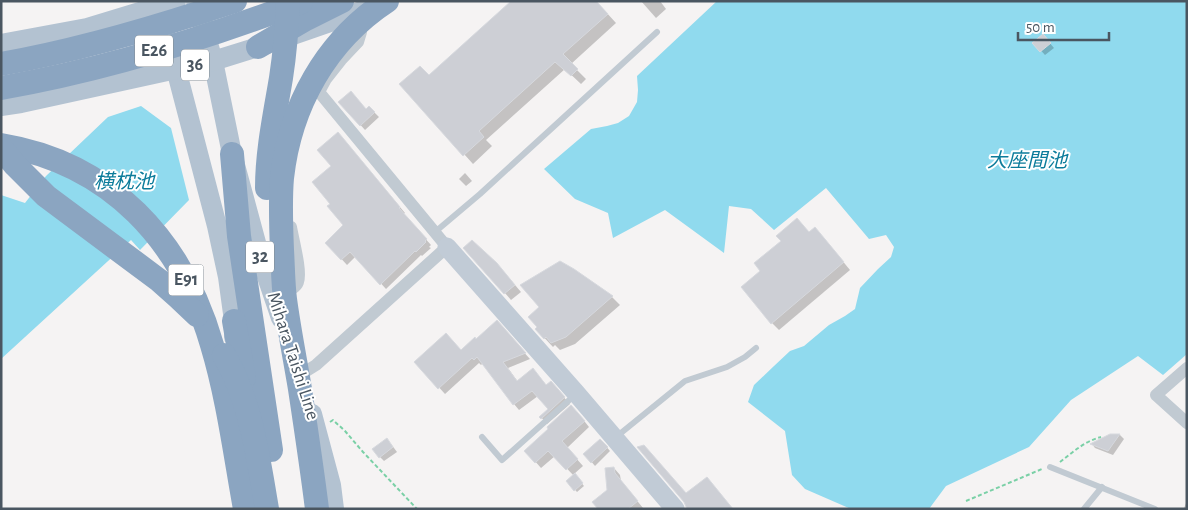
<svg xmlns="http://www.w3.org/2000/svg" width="1188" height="510" font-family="'Alegreya Sans','Noto Sans JP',sans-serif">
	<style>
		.water { fill: #90daee }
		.shadow { fill: #0003 }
		.building { fill: #cdcfd5; stroke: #d7d9de }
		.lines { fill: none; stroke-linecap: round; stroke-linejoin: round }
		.path { stroke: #7ad0a6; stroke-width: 2; stroke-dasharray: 4 2.5; stroke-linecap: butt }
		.lane { stroke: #c1cad2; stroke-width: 6 }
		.street { stroke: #c1cad2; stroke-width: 12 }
		.secondary { stroke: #c1cbd6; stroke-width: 19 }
		.primary { stroke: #b3c2d1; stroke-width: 20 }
		.highway { stroke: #8ba5c1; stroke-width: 24 }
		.labels { text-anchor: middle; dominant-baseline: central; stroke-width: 4; stroke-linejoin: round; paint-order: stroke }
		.shield { fill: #fff; stroke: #808990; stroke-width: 1 }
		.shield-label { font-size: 18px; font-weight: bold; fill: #4a5661 }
		.street-label { font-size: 19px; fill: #4a5661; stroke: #fff }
		.water-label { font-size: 20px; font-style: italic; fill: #0c7c9b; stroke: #fff }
	</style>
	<rect width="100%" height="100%" fill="#f5f3f3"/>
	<g class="water">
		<polygon points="717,1 1187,1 1187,354 1163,375 1138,356 1071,400 1029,447 946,486 929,509 851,509 805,489 792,475 785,431 748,402 754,385 774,366 790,351 804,346 829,325 845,316 855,309 860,288 878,269 891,257 894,247 886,235 869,239 826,188 774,230 751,209 729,206 724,253 665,210 613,238 608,213 575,199 544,169 591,129 607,126 618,123 629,116 637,102 638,90 637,76"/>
		<polygon points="141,106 171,128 189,200 140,250 131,240 1,359 1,195 25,203 46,176 108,117"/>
	</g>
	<g class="shadow">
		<polygon points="596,1 616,23 571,64 586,79 581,84 565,69 486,140 492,146 473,164 401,84 429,77"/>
		<polygon points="641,1 660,1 666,9 656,18"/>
		<polygon points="1043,35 1054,48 1045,55 1034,43"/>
		<polygon points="340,102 366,110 369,107 379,117 365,130"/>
		<polygon points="343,139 405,213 403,214 431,245 429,247 431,248 422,256 421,255 386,289 356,256 347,265 327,243 345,225 332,204 333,166"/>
		<polygon points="465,173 472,181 466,186 459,179"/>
		<polygon points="809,233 822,236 850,270 779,330 772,323 762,271 783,241"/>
		<polygon points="465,248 504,272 521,292 511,300"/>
		<polygon points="573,270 612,297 620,305 575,344 560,350 555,345 553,347 537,330 541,307"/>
		<polygon points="502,328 530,359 508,368 518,382 538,375 547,386 556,389 570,404 547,424 541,417 550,409 538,396 519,410 514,404 483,363 481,365 479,363 445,394 416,362 461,351 476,340"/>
		<polygon points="577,412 589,427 567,448 583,466 574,474 584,486 577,492 567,481 574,476 555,456 541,468 526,451"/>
		<polygon points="1110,435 1120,435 1124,439 1113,455 1095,448 1092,444"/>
		<polygon points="391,444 397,452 384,461 380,457"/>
		<polygon points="604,444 610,451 595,466 585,454"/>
		<polygon points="614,468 620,475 621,481 643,508 642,509 599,509 608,490"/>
		<polygon points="1187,501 1187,509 1184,509 1184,508"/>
	</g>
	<g class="building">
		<polygon points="511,1 596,1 608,14 563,54 578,69 571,76 555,62 479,131 484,137 463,156 399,84 420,66 429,75"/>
		<polygon points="1043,34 1051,43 1040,52 1032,43"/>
		<polygon points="351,91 366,109 369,106 375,112 360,126 338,102"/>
		<polygon points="338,132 400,207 399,208 427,239 425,241 426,242 416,252 415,251 380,285 350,252 341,260 325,243 343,225 327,206 330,204 312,182 331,166 317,150"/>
		<polygon points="797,218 809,232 815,227 844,262 771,324 741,287 760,271 754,263 781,241 776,236"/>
		<polygon points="472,240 497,263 515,285 504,294 463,248"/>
		<polygon points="560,261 574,269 613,296 566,337 551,343 546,337 544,339 535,329 537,327 528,317 539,307 520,285"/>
		<polygon points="497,320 526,353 503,362 517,381 533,368 546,385 551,381 565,397 541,419 539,417 548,409 532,391 513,405 477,357 474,360 472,358 438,389 414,362 446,333 461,350 475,337 476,339"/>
		<polygon points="571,405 585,421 562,441 578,459 566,470 548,451 535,463 524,451 548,429 547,427"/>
		<polygon points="1110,434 1120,434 1108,451 1090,444"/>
		<polygon points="387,438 393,447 379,458 372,449"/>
		<polygon points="600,439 608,447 591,463 583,454"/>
		<polygon points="644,445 686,493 707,477 733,509 687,509 684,502 637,447"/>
		<polygon points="614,467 615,473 638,501 628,509 598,509 592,502 607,490 605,468"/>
		<polygon points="575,473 583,483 574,491 566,481"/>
	</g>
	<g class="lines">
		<g class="path">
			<polyline points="330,422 333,420 345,431 363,452 417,509"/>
			<path d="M1060,462C1073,452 1085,441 1101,437"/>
			<polyline points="966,501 1042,469"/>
		</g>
		<g class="lane">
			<polyline points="435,232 480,194 657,32"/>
			<polyline points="482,437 502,460 576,394"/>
			<polyline points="616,437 685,381 727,367 745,357 756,348"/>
			<polyline points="1050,467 1155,509"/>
			<polyline points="1084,509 1102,487"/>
		</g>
		<g class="street">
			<path d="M283,292C289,290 296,288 298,282C302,272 293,239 291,227"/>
			<polyline points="1187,368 1156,395 1187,423"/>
			<polyline points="300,375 316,365 447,247 319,92 326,79 341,60 358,42 361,32 360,24"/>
		</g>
		<polyline class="secondary" points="447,247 576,393 675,509"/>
		<g class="primary">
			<polyline points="196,1 213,61 232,154 258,250 281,318"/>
			<polyline points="156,7 176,69 217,226 228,277 234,321 234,337"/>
			<polyline points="1,44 87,28 176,1"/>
			<polyline points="1,106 21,103 213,61 258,47 359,12 374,5"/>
			<polyline points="312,414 331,485 334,509"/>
		</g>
		<g class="highway">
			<polyline points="258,47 306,19 342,1"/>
			<path d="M1,64C81,50 158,27 235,1"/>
			<path d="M1,88C104,70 204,39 301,2"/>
			<path d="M1,145C111,163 182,241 212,345C228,398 235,454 245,509"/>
			<polyline points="1,148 15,165 46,196 160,281 178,297 197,315"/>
			<polyline points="232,154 239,236 271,450"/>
			<path d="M267,188C267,151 275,114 281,78C285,52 287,27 288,1"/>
			<polyline points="234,321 244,378"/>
			<path d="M224,355C251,401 258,457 267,509"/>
			<path d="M317,509C312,469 306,429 300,389C295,359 289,329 285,299C283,283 283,266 282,250C281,226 280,201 282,178C290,106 326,41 387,1"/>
		</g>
	</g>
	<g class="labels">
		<g class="shield">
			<rect x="135" y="35.5" width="38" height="31" rx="4"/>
			<rect x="181" y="49.5" width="28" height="31" rx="4"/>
			<rect x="246" y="241.5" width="28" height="31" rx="4"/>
			<rect x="168.5" y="264.5" width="35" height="31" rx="4"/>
		</g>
		<g class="shield-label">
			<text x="154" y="51">E26</text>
			<text x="195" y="65">36</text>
			<text x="260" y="257">32</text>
			<text x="186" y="280">E91</text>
		</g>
		<g class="street-label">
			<text transform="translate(293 356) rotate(72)">Mihara Taishi Line</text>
		</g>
		<g class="water-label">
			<text x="1027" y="161">大座間池</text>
			<text x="124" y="182">横枕池</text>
		</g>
	</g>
	<rect width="1188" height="510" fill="none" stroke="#4a5661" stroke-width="5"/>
	<path d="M1018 32v8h91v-8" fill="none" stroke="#4a5661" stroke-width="2.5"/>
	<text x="1026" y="32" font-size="15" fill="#4a5661" stroke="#ffffff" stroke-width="4" paint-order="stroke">50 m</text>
</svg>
